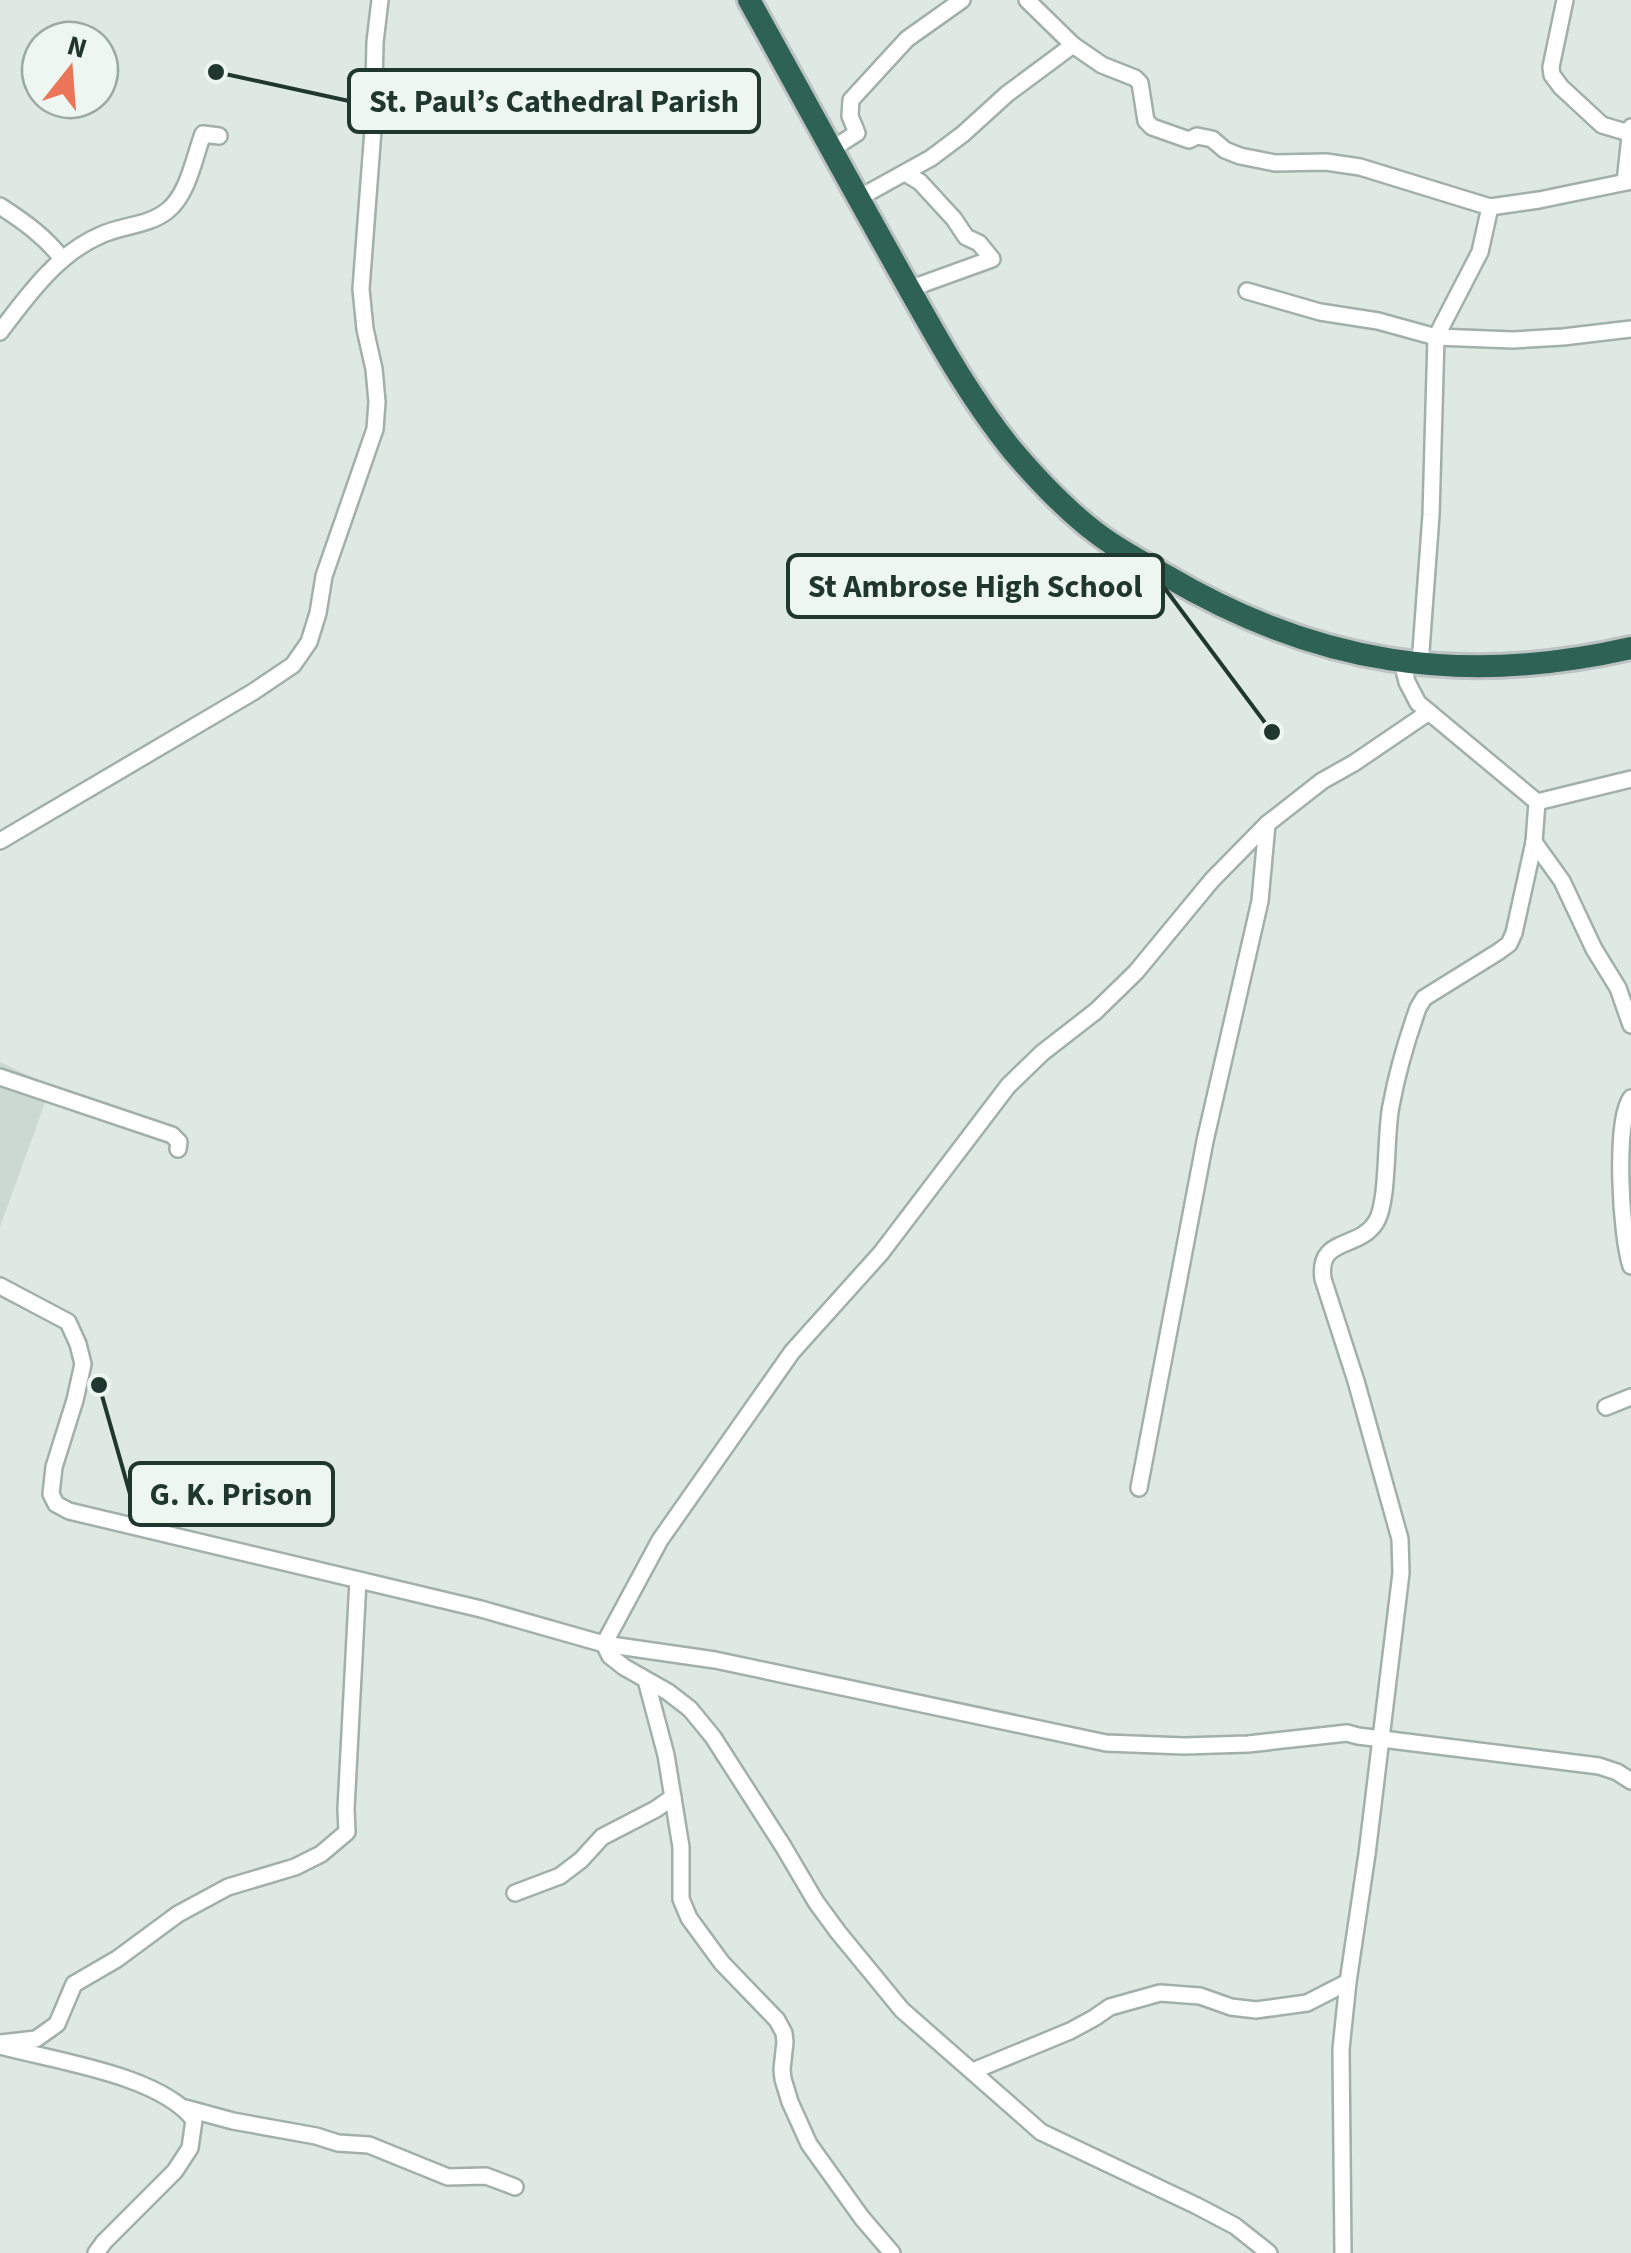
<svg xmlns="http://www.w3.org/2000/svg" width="1631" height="2253" font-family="'Source Sans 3',sans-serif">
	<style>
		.built { fill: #ccd8d2 }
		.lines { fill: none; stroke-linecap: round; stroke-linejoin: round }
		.minor-casing { stroke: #a1b0aa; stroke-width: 20 }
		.highway-casing { stroke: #bcc3c1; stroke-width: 28 }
		.minor { stroke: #fff; stroke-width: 15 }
		.highway { stroke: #2d6254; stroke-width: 22 }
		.leader { fill: none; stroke: #203730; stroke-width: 4 }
		.callout-dot { fill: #203730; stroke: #eef6f1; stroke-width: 4 }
		.callout { fill: #eef6f1; stroke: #203730; stroke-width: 4 }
		.callout-label { font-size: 32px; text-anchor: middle; font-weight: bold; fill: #203730 }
	</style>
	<rect width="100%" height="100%" fill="#dee9e3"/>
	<polygon class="built" points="0,1062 51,1086 0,1227"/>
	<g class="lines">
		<g class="minor-casing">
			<g id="minor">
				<polyline points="1027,0 1073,45"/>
				<polyline points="1565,0 1551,67 1552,75 1561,87 1602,125 1629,133"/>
				<polyline points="832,149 857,133 850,116 851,100 907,39 962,0"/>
				<polyline points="905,173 920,182 954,219 966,237 979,243 992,259 909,289"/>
				<polyline points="1625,182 1631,127"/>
				<polyline points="857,199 931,158 963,134 1007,94 1073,45 1102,65 1135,78 1140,83 1146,121 1152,127 1189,140 1197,136 1212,139 1225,150 1240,156 1275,163 1326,162 1360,167 1490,207 1539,200 1631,181"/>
				<path d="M0,206C23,221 46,237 62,259"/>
				<polyline points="1247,291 1320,312 1378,321 1436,337 1513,340 1563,337 1631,329"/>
				<path d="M0,332C27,296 58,253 101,235C122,225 148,226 167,211C188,195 194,158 203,134L219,136"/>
				<polyline points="1420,664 1431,515 1436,337 1480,252 1490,207"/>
				<polyline points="1537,802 1631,779"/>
				<polyline points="0,841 253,692 293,665 309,642 318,613 324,576 375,429 377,402 374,369 365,329 361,289 373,130 375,42 380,0"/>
				<polyline points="1534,842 1562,881 1594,949 1618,988 1631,1025"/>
				<polyline points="0,1077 172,1135 179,1142 178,1149"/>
				<path d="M1631,1098C1614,1122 1621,1237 1631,1266"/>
				<polyline points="0,1286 68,1322 78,1344 83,1364 75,1400 54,1467 51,1494 56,1504 69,1511 481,1609 604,1644 715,1660 1106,1743 1184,1746 1248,1744 1347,1733 1358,1736 1599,1766 1617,1772 1631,1781"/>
				<polyline points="1606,1407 1631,1397"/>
				<polyline points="1139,1488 1205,1141 1260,901 1267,824"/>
				<polyline points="646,1680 666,1755 681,1847 681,1899 689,1918 722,1963 777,2020 784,2033 785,2042 782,2069 783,2079 790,2102 809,2144 862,2218 892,2253"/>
				<polyline points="515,1893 560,1876 581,1860 602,1837 656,1809 673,1797"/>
				<polyline points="0,2043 36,2039 57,2024 74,1984 117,1959 178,1914 228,1887 295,1867 321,1854 347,1832 346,1809 358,1580"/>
				<path d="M0,2046C55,2061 160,2075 194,2120L190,2148L175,2171L104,2242L96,2253"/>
				<polyline points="973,2071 1070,2031 1094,2018 1110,2007 1160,1993 1200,1996 1231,2007 1256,2010 1307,2003 1348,1982"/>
				<polyline points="185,2108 233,2121 316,2136 338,2143 369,2145 448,2177 486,2176 515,2187"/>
				<polyline points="1269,2253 1235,2226 1197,2206 1041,2132 902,2010 838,1932 816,1902 783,1846 713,1737 690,1709 668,1692 624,1667 610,1656 604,1644 660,1540 792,1352 881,1253 1008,1086 1042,1053 1096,1011 1136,972 1212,880 1267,824 1322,781 1354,763 1429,712"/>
				<path d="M1343,2253L1341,2049L1348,1982L1367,1854L1401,1573L1400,1539L1356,1381L1323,1279C1317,1236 1359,1250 1376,1222C1389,1202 1385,1133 1391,1106C1397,1073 1407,1039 1418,1008L1424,998L1498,952L1509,944L1514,933L1534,842L1537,802L1418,703L1407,682L1402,662"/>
			</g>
		</g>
		<g class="highway-casing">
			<path id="highway" d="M749,0C803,97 856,195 911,292C942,347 973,402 1013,451C1042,485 1075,520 1112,544C1129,555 1147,565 1165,575C1315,664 1461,687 1631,648"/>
		</g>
		<use href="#minor" class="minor"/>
		<use href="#highway" class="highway"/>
	</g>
	<path class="leader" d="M216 72L349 101M1272 732L1163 586M99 1385L130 1494"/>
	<g class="callout-dot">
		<circle cx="216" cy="72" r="10"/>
		<circle cx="1272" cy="732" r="10"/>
		<circle cx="99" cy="1385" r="10"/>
	</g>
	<g class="callout">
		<rect x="349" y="70" width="410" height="62" rx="10"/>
		<rect x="788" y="555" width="375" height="62" rx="10"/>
		<rect x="130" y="1463" width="203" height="62" rx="10"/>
	</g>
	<g class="callout-label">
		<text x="554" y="112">St. Paul’s Cathedral Parish</text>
		<text x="975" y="597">St Ambrose High School</text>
		<text x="231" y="1505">G. K. Prison</text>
	</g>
	<g transform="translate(70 70) rotate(17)"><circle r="48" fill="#eef6f1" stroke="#9caaa4" stroke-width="2.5"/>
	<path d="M0-8L18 38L0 25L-18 38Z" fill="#eb7559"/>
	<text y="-15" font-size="28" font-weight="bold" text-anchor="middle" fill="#203730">N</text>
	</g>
</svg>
